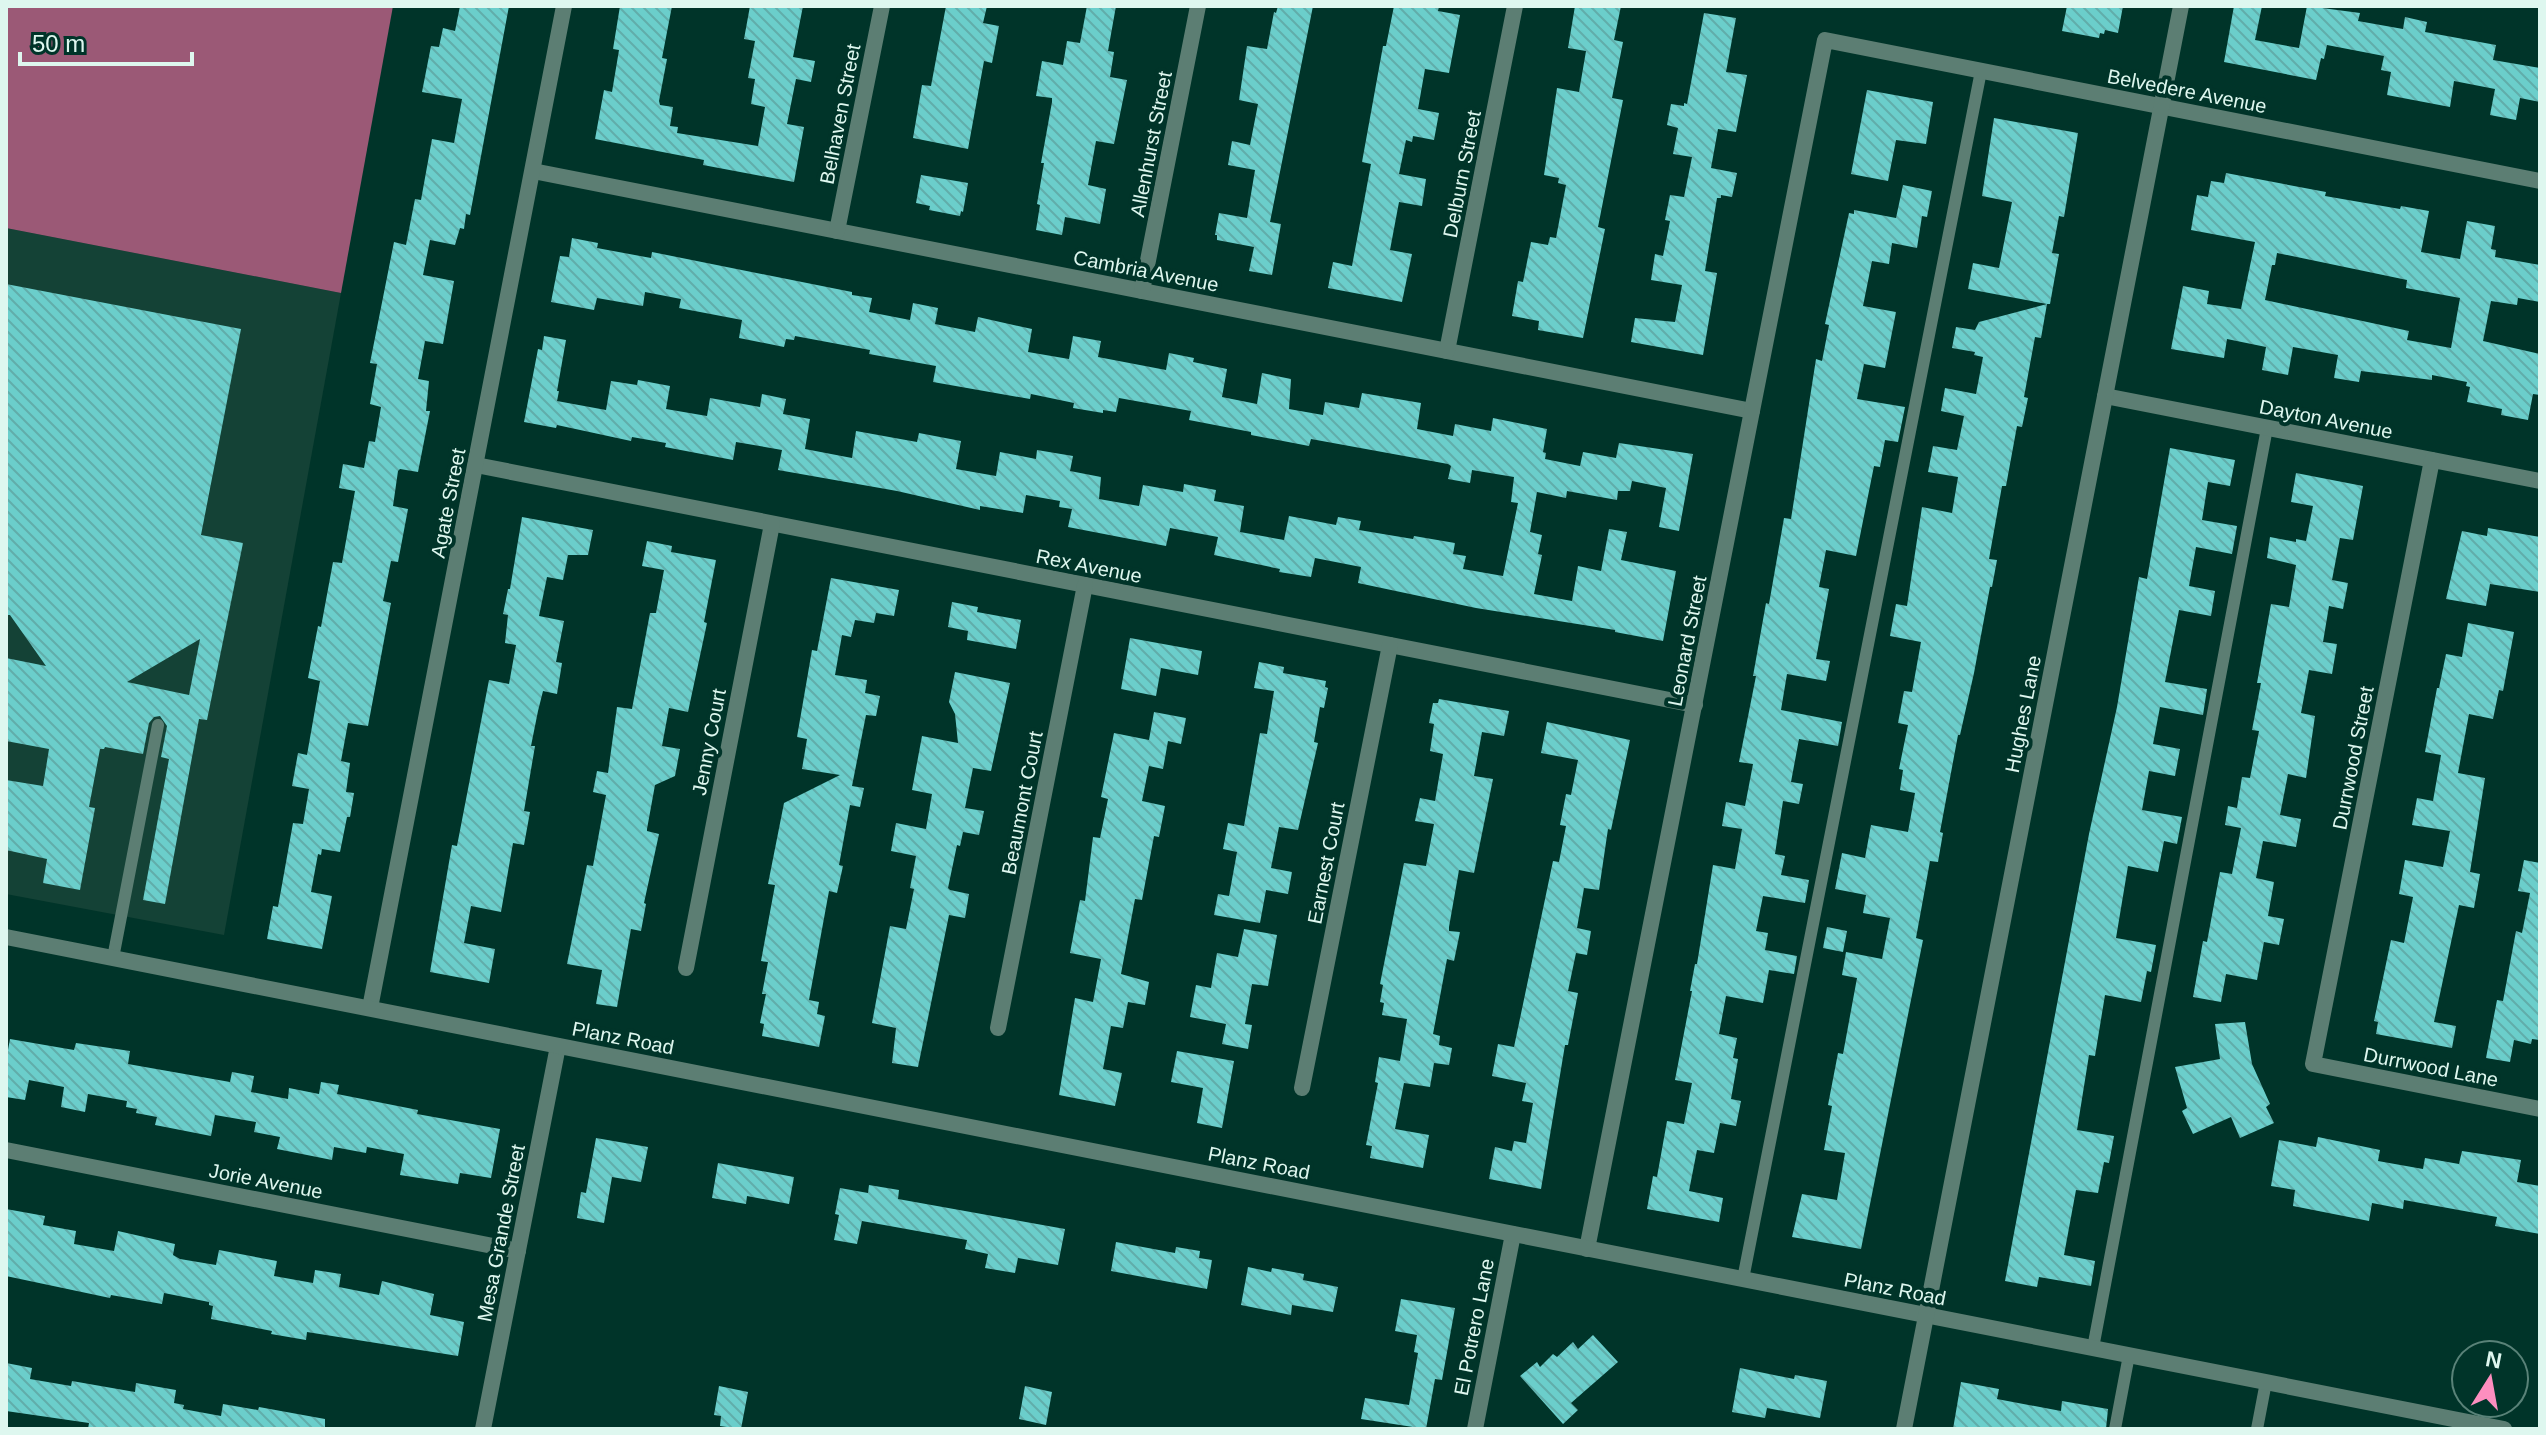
<svg xmlns="http://www.w3.org/2000/svg" width="2546" height="1435" font-family="Arial,sans-serif">
	<style>
		.built { fill: #144236 }
		.water { fill: #9b5976 }
		.building { fill: url(#building-back-hatch); fill-rule: evenodd }
		.lines { fill: none; stroke-linecap: round; stroke-linejoin: round }
		.service { stroke: #5c7e73; stroke-width: 12 }
		.minor { stroke: #5c7e73; stroke-width: 16 }
		.tertiary { stroke: #5c7e73; stroke-width: 16 }
		.labels { text-anchor: middle; dominant-baseline: central; stroke-width: 8; stroke-linejoin: round; paint-order: stroke }
		.street-label { font-size: 20px; fill: #def7ef; stroke: #003429 }
	</style>
	<defs>
		<pattern id="building-back-hatch" width="6" height="6" patternUnits="userSpaceOnUse" patternTransform="scale(2)"><rect width="6" height="6" fill="#6bcecb"/><path d="M-1 5l2 2M0 0l6 6M5-1l2 2" fill="none" stroke="#61adaa"/></pattern>
	</defs>
	<rect width="100%" height="100%" fill="#003429"/>
	<polygon class="built" points="6,228 341,293 224,935 6,894"/>
	<polygon class="water" points="6,6 393,6 341,293 6,228"/>
	<g class="building">
		<polygon points="460,6 509,6 470,215 466,214 464,229 460,228 455,245 430,240 423,275 454,281 443,344 425,341 418,379 429,381 426,411 430,411 418,472 400,469 398,471 393,506 408,509 398,562 391,561 383,601 391,603 368,726 348,723 341,761 350,763 346,792 354,793 350,817 347,817 340,852 322,849 321,855 318,854 311,892 332,896 322,949 267,939 273,906 278,907 293,823 303,824 309,789 292,786 298,753 307,755 320,681 308,678 318,626 321,627 333,562 342,563 355,491 339,488 343,464 364,468 369,441 375,442 381,407 370,404 377,364 370,363 394,242 406,245 415,199 421,200 432,139 454,143 462,99 422,92 431,46 439,47 443,28 455,31"/>
		<polygon points="620,6 672,6 662,58 667,59 659,101 660,105 673,107 670,126 678,127 677,133 758,146 765,107 751,104 755,79 748,78 755,41 744,39 750,6 803,6 793,57 815,61 811,82 796,79 787,124 804,127 794,182 703,165 704,160 595,139 604,90 612,92 619,50 613,49"/>
		<polygon points="946,6 987,6 983,23 999,26 992,63 984,61 968,149 913,138 922,85 931,86"/>
		<polygon points="1087,6 1116,6 1108,51 1114,52 1110,77 1127,80 1114,144 1096,141 1088,185 1106,189 1100,224 1065,217 1062,235 1036,230 1040,205 1037,204 1044,163 1041,163 1052,102 1052,98 1036,96 1042,61 1063,65 1067,41 1080,43"/>
		<polygon points="1278,6 1313,6 1270,222 1281,224 1272,275 1249,271 1254,247 1217,240 1217,235 1215,235 1219,213 1247,218 1255,170 1228,165 1232,141 1250,145 1258,104 1239,100 1247,46 1267,49 1274,12 1276,13"/>
		<polygon points="1394,6 1439,6 1438,11 1460,15 1449,73 1425,69 1418,109 1439,113 1434,140 1413,136 1412,142 1406,140 1399,174 1426,179 1422,206 1399,202 1390,250 1412,254 1402,302 1328,288 1333,262 1352,266 1371,164 1362,162 1383,46 1386,46"/>
		<polygon points="1575,6 1621,6 1614,40 1623,42 1612,98 1623,100 1598,227 1605,229 1583,338 1538,330 1539,321 1512,316 1518,281 1523,282 1531,242 1548,245 1550,237 1556,238 1566,185 1558,183 1559,178 1544,175 1557,88 1579,92 1586,51 1568,48"/>
		<polygon points="2067,6 2123,6 2118,33 2105,30 2104,34 2100,33 2099,38 2062,31"/>
		<polygon points="2234,6 2262,6 2255,40 2299,48 2307,6 2360,13 2358,21 2403,29 2405,17 2427,22 2425,32 2496,45 2493,60 2540,68 2540,102 2520,98 2516,120 2490,115 2495,89 2454,81 2450,107 2387,95 2391,72 2381,70 2384,56 2327,45 2324,59 2321,58 2316,80 2224,62"/>
		<polygon points="1704,13 1736,18 1726,72 1747,75 1736,132 1718,129 1711,168 1737,173 1732,197 1721,195 1721,198 1717,198 1705,271 1717,273 1703,355 1631,342 1635,318 1675,322 1682,285 1651,280 1655,254 1663,256 1670,221 1665,220 1670,195 1684,197 1692,157 1673,154 1678,128 1667,125 1671,104 1684,106 1684,103 1687,104"/>
		<polygon points="1867,90 1933,102 1926,144 1896,140 1888,181 1851,174"/>
		<polygon points="1994,118 2078,133 2064,217 2059,216 2052,253 2059,254 2050,304 2047,304 2041,338 2035,337 2024,397 2028,398 2022,427 2017,426 2006,486 2002,486 1989,559 1997,560 1992,587 1990,587 1974,673 1960,735 1958,735 1940,832 1943,833 1938,862 1930,861 1916,938 1923,940 1861,1249 1792,1237 1802,1194 1837,1200 1845,1153 1824,1150 1832,1106 1828,1105 1838,1053 1843,1054 1857,978 1842,975 1846,952 1882,959 1890,918 1863,913 1866,895 1835,889 1842,853 1865,858 1871,825 1908,832 1915,793 1900,790 1903,770 1899,769 1908,725 1898,723 1904,691 1912,692 1921,642 1890,636 1896,604 1907,606 1922,507 1952,513 1958,477 1928,472 1933,446 1957,450 1964,416 1941,411 1945,388 1976,394 1983,357 1974,355 1975,352 1952,348 1956,327 1975,330 1979,322 2047,304 1968,289 1973,263 1999,268 2012,202 1982,196"/>
		<path d="M2226,173L2326,192L2325,196L2400,209L2401,206L2429,211L2421,252L2460,259L2467,221L2495,226L2491,249L2496,250L2495,257L2540,265V302L2518,298L2517,305L2491,301L2483,341L2540,354V395L2533,394L2528,420L2501,415L2502,409L2467,402L2470,387L2466,386L2467,382L2432,375V380L2361,371L2359,382L2334,378L2338,355L2293,347L2288,375L2262,370L2266,347L2227,339L2224,358L2171,349L2183,286L2209,291L2207,304L2241,309L2255,242L2191,230L2197,195L2208,197L2211,181L2224,183ZM2277,253L2407,280L2406,288L2460,298L2451,348L2407,340L2409,331L2265,300L2272,265H2275Z"/>
		<polygon points="921,175 968,183 963,212 961,211 960,216 929,210 930,206 916,203"/>
		<polygon points="1903,185 1932,191 1927,217 1922,216 1917,248 1892,243 1889,264 1872,261 1863,306 1896,312 1885,368 1864,364 1857,399 1905,407 1898,442 1885,440 1880,467 1874,466 1856,556 1826,550 1819,587 1829,589 1816,659 1830,661 1826,681 1787,674 1781,710 1842,722 1838,746 1799,739 1791,782 1803,784 1799,804 1783,801 1775,854 1785,856 1781,875 1809,880 1805,903 1763,896 1756,931 1768,933 1765,950 1797,956 1794,974 1769,970 1763,1003 1726,996 1719,1034 1737,1038 1733,1058 1738,1059 1731,1099 1741,1101 1736,1126 1720,1123 1714,1153 1697,1150 1689,1191 1723,1198 1719,1222 1647,1209 1653,1176 1657,1177 1667,1121 1684,1124 1692,1083 1675,1080 1692,991 1690,991 1695,964 1697,964 1713,865 1735,869 1742,829 1722,826 1726,802 1745,806 1753,764 1739,762 1756,676 1753,676 1766,603 1769,604 1784,518 1791,519 1816,359 1822,361 1829,325 1825,324 1849,213 1854,214 1854,210 1896,218"/>
		<polygon points="572,238 598,243 597,248 651,258 652,252 852,292 852,295 872,298 869,312 910,320 913,303 938,308 935,324 975,332 978,317 1032,329 1028,352 1069,359 1073,336 1101,341 1098,357 1166,370 1169,353 1194,358 1193,362 1227,369 1222,397 1257,404 1262,373 1291,379 1289,409 1323,415 1325,402 1359,408 1362,393 1421,403 1417,429 1453,436 1455,424 1491,431 1493,418 1547,429 1543,452 1546,453 1545,459 1580,466 1583,452 1616,458 1619,443 1693,454 1679,531 1659,527 1666,488 1632,481 1630,491 1618,491 1617,500 1567,491 1566,498 1537,492 1530,532 1542,535 1538,554 1542,555 1534,594 1572,601 1578,566 1601,571 1609,529 1627,532 1621,560 1676,571 1663,641 1615,632 1615,630 1476,608 1358,583 1361,567 1315,558 1311,577 1279,572 1280,569 1214,555 1218,537 1170,528 1166,546 1068,527 1072,509 1059,507 1060,501 1026,495 1023,513 980,506 980,510 897,491 778,470 782,450 736,442 733,460 665,447 666,443 632,437 631,441 557,425 556,428 524,422 538,349 542,350 544,336 566,340 557,391 559,391 557,401 606,410 611,381 637,385 638,380 670,386 666,409 707,416 710,398 760,407 762,394 786,399 783,414 810,419 805,449 852,458 856,431 917,442 919,433 961,441 956,469 996,476 1000,452 1036,459 1037,450 1073,456 1070,471 1101,477 1099,499 1139,506 1143,485 1183,492 1184,484 1216,490 1214,501 1244,506 1240,532 1284,540 1289,516 1336,525 1338,517 1361,521 1359,530 1413,539 1414,536 1455,543 1453,554 1466,556 1463,569 1503,576 1518,503 1511,502 1514,477 1472,470 1470,483 1448,479 1451,466 1448,464 1311,439 1309,446 1251,435 1251,432 1189,420 1191,411 1119,398 1116,412 1103,410 1103,413 1073,408 1074,403 1031,394 1030,399 933,382 936,366 869,354 870,350 795,336 794,340 786,339 784,347 739,338 742,320 679,308 681,299 645,292 643,306 597,298 594,310 551,302 560,256 569,257"/>
		<path d="M6,284L241,329L201,535L243,543L207,720L199,719L165,904L143,900L169,759L161,757L167,726L160,716L154,717L149,723L143,754L105,747L104,749H100L89,807L95,808L80,890L43,883L47,859L6,850V780L43,786L49,749L6,741V658L46,666L10,615H6ZM200,639L189,695L127,682Z"/>
		<polygon points="2170,448 2235,460 2230,486 2208,482 2202,520 2237,526 2232,554 2196,547 2189,586 2215,591 2211,616 2179,610 2165,682 2207,689 2203,715 2160,707 2153,744 2180,749 2175,776 2149,771 2142,810 2182,817 2177,844 2164,841 2158,872 2128,866 2116,938 2156,945 2151,972 2147,971 2141,1002 2105,995 2095,1056 2089,1055 2077,1130 2114,1136 2109,1163 2104,1162 2098,1193 2076,1190 2064,1255 2095,1261 2091,1286 2039,1277 2037,1287 2005,1281 2089,834 2117,707 2139,577 2147,579"/>
		<polygon points="2296,473 2363,486 2353,540 2340,538 2332,580 2348,583 2343,609 2329,606 2323,642 2337,644 2332,674 2309,670 2301,713 2315,716 2306,778 2288,774 2280,815 2301,819 2296,847 2263,841 2256,878 2274,882 2268,916 2284,919 2279,945 2264,942 2257,980 2226,974 2221,1002 2193,997 2203,941 2207,942 2220,872 2232,874 2241,828 2225,825 2228,806 2237,808 2242,777 2250,778 2259,731 2252,730 2261,683 2257,683 2271,604 2289,607 2296,565 2267,558 2270,537 2296,542 2296,539 2306,541 2313,506 2291,502"/>
		<polygon points="522,517 593,530 588,555 568,555 563,580 547,577 539,616 564,621 556,662 562,663 557,694 543,691 538,711 531,746 535,746 524,811 530,812 524,845 513,843 501,912 471,906 464,943 495,949 489,983 430,972 452,845 457,846 489,680 509,684 516,645 505,643 508,615 503,614 508,589 510,589"/>
		<polygon points="2488,528 2540,537 2540,592 2490,584 2486,606 2446,599 2462,531 2487,536"/>
		<polygon points="647,541 672,546 671,552 716,560 704,622 707,623 688,712 669,708 662,746 680,749 675,776 655,785 647,829 647,831 659,834 644,903 646,904 641,931 631,929 617,1007 596,1004 602,970 567,964 587,865 593,866 606,795 593,792 597,771 608,773 617,707 632,709 650,613 656,613 664,570 642,566"/>
		<polygon points="831,578 899,590 894,616 876,613 874,623 855,620 851,637 842,635 835,675 867,680 865,693 880,696 876,716 866,715 852,786 864,788 860,807 850,805 839,865 843,866 837,893 829,891 809,1000 819,1002 817,1014 825,1016 819,1047 762,1036 764,1024 760,1023 766,994 762,994 768,962 761,961 775,885 768,884 784,803 840,775 802,769 807,739 797,737 812,650 817,651"/>
		<polygon points="952,602 978,607 977,612 1021,620 1016,649 967,640 968,631 948,627"/>
		<polygon points="2468,623 2514,632 2503,691 2499,690 2493,719 2469,714 2458,773 2485,778 2470,872 2480,874 2474,908 2459,905 2434,1022 2456,1026 2452,1048 2376,1034 2378,1022 2374,1021 2391,940 2404,943 2413,897 2399,894 2405,860 2443,867 2450,831 2412,825 2417,798 2433,801 2441,755 2425,752 2437,688 2439,688 2446,654 2462,657"/>
		<polygon points="1130,638 1202,651 1198,675 1161,668 1156,696 1121,689"/>
		<polygon points="1259,662 1284,667 1283,673 1326,681 1325,687 1328,688 1324,708 1320,707 1314,742 1318,743 1298,830 1279,827 1271,868 1292,872 1288,894 1266,890 1260,923 1214,915 1218,894 1229,896 1237,852 1223,849 1228,823 1244,826 1260,733 1267,734 1274,691 1254,688"/>
		<polygon points="955,672 1010,683 991,771 973,768 965,808 984,811 979,835 963,832 960,846 957,845 948,888 950,890 969,894 965,918 949,915 918,1067 892,1063 896,1028 872,1023 890,926 906,929 914,889 910,888 916,856 891,851 896,823 926,829 932,794 912,790 922,736 958,743 955,714 949,702"/>
		<polygon points="1439,699 1509,711 1504,736 1482,732 1474,776 1493,779 1474,873 1459,870 1449,927 1449,931 1460,932 1454,961 1447,959 1433,1034 1440,1036 1439,1045 1452,1048 1449,1065 1434,1063 1430,1087 1404,1083 1395,1129 1429,1135 1423,1168 1370,1158 1372,1146 1366,1145 1378,1083 1375,1082 1379,1057 1400,1061 1407,1019 1382,1015 1384,1003 1380,1002 1383,985 1380,984 1404,863 1426,866 1434,824 1415,821 1420,798 1435,801 1443,754 1430,751 1434,724 1429,723 1433,703 1438,703"/>
		<polygon points="1154,712 1186,718 1181,744 1168,741 1163,769 1149,766 1142,801 1165,806 1159,837 1154,836 1142,900 1135,899 1121,974 1149,982 1145,1005 1128,1002 1123,1028 1111,1026 1103,1069 1122,1073 1115,1106 1059,1095 1075,998 1093,1002 1101,959 1070,953 1080,900 1085,901 1093,837 1100,838 1108,799 1101,797 1114,733 1149,740"/>
		<polygon points="1547,722 1630,740 1611,830 1608,829 1599,890 1584,888 1577,928 1591,931 1587,955 1576,953 1568,991 1578,993 1568,1045 1565,1045 1541,1189 1489,1179 1495,1147 1512,1151 1514,1141 1526,1143 1533,1103 1522,1101 1526,1083 1492,1076 1498,1044 1514,1047 1553,861 1559,862 1566,826 1560,825 1566,794 1571,795 1578,760 1541,753"/>
		<polygon points="2524,860 2540,863 2540,1040 2532,1039 2531,1044 2514,1040 2510,1062 2486,1058 2497,1000 2503,1001 2516,931 2522,933 2530,893 2518,891"/>
		<polygon points="1827,927 1847,931 1843,952 1823,948"/>
		<polygon points="1244,929 1277,935 1268,986 1252,984 1245,1024 1252,1025 1248,1049 1222,1044 1226,1024 1190,1017 1196,985 1211,988 1217,953 1238,957"/>
		<polygon points="2245,1022 2252,1064 2270,1104 2266,1107 2274,1123 2240,1138 2231,1117 2193,1134 2182,1111 2187,1108 2175,1067 2220,1059 2215,1024"/>
		<polygon points="10,1039 74,1050 76,1043 130,1051 128,1064 230,1082 232,1072 254,1076 251,1092 288,1099 289,1088 319,1094 321,1082 339,1085 337,1094 418,1110 417,1114 500,1129 491,1178 460,1173 458,1184 400,1175 404,1154 367,1147 366,1153 334,1147 332,1160 277,1149 280,1137 254,1132 256,1122 215,1115 211,1136 155,1125 157,1117 136,1113 137,1109 126,1107 127,1101 88,1094 85,1112 61,1107 64,1087 29,1080 25,1100 6,1097 6,1061"/>
		<polygon points="1177,1051 1234,1061 1222,1128 1197,1123 1203,1088 1171,1082"/>
		<polygon points="2318,1137 2380,1150 2378,1161 2423,1169 2425,1158 2459,1164 2462,1151 2521,1160 2517,1182 2540,1186 2540,1234 2495,1226 2497,1217 2404,1200 2403,1209 2372,1203 2369,1221 2293,1206 2295,1190 2271,1186 2279,1140 2316,1147"/>
		<polygon points="596,1138 648,1147 641,1182 612,1177 604,1223 577,1218 581,1192 586,1193"/>
		<polygon points="718,1163 794,1177 789,1204 747,1196 746,1204 712,1198"/>
		<polygon points="869,1185 899,1190 898,1199 1065,1229 1058,1265 1018,1258 1015,1273 985,1268 988,1254 965,1249 967,1240 862,1221 857,1244 834,1240 839,1215 835,1214 840,1188 868,1193"/>
		<polygon points="6,1209 45,1216 43,1225 76,1231 74,1244 114,1251 118,1231 175,1244 173,1255 180,1259 216,1265 219,1250 277,1261 274,1276 313,1283 315,1270 341,1274 339,1287 379,1295 382,1281 434,1294 430,1315 464,1322 458,1356 307,1332 306,1340 271,1334 272,1331 211,1319 213,1306 209,1305 209,1302 164,1293 162,1304 111,1295 110,1298 6,1276"/>
		<polygon points="1116,1242 1175,1253 1176,1247 1200,1251 1199,1258 1212,1260 1207,1289 1111,1271"/>
		<polygon points="1248,1267 1271,1272 1272,1268 1304,1274 1303,1280 1338,1287 1333,1312 1292,1305 1291,1315 1241,1305"/>
		<polygon points="1401,1299 1455,1308 1442,1380 1435,1379 1426,1429 1361,1419 1365,1398 1409,1405 1418,1353 1414,1352 1417,1335 1395,1331"/>
		<polygon points="1593,1335 1618,1362 1571,1403 1578,1410 1563,1424 1520,1376 1537,1362 1540,1367 1553,1354 1557,1357 1573,1342 1578,1349"/>
		<polygon points="6,1363 32,1368 30,1379 71,1386 72,1381 135,1392 136,1383 176,1390 174,1403 184,1405 183,1409 221,1416 223,1404 258,1410 259,1407 325,1419 325,1429 88,1429 89,1423 6,1411"/>
		<polygon points="1740,1368 1794,1379 1795,1375 1827,1381 1820,1418 1767,1408 1765,1418 1732,1412"/>
		<polygon points="1961,1382 1999,1389 1997,1399 2061,1411 2062,1401 2108,1409 2106,1429 1953,1429"/>
		<polygon points="719,1386 748,1392 741,1429 720,1426 721,1416 714,1415"/>
		<polygon points="1025,1386 1052,1392 1046,1425 1019,1419"/>
	</g>
	<g class="lines">
		<g class="service">
			<polyline points="113,958 158,725"/>
			<polyline points="1743,1279 1981,71"/>
			<polyline points="2093,1348 2267,428"/>
			<polyline points="2115,1429 2129,1355"/>
			<polyline points="2257,1429 2266,1382"/>
		</g>
		<g class="minor">
			<polyline points="533,171 1752,411"/>
			<polyline points="837,231 882,6"/>
			<polyline points="1142,291 1198,6"/>
			<polyline points="1447,351 1515,6"/>
			<polyline points="2105,396 2540,481"/>
			<polyline points="2432,460 2313,1064 2540,1109"/>
			<polyline points="476,465 1695,705"/>
			<polyline points="686,968 772,524"/>
			<polyline points="370,1008 564,6"/>
			<polyline points="998,1028 1085,585"/>
			<polyline points="1302,1088 1390,645"/>
			<polyline points="6,1150 518,1251"/>
			<polyline points="1587,1249 1825,40 2540,181"/>
			<polyline points="483,1429 558,1046"/>
			<polyline points="1475,1429 1513,1234"/>
		</g>
		<g class="tertiary">
			<polyline points="6,937 2504,1429"/>
			<polyline points="1904,1429 2181,6"/>
		</g>
	</g>
	<g class="labels">
		<g class="street-label">
			<text transform="translate(2187 91) rotate(11)">Belvedere Avenue</text>
			<text transform="translate(840 114) rotate(-79)">Belhaven Street</text>
			<text transform="translate(1151 144) rotate(-79)">Allenhurst Street</text>
			<text transform="translate(1462 174) rotate(-79)">Delburn Street</text>
			<text transform="translate(1146 271) rotate(11)">Cambria Avenue</text>
			<text transform="translate(2326 419) rotate(11)">Dayton Avenue</text>
			<text transform="translate(448 503) rotate(-79)">Agate Street</text>
			<text transform="translate(1089 566) rotate(11)">Rex Avenue</text>
			<text transform="translate(1687 641) rotate(-79)">Leonard Street</text>
			<text transform="translate(2023 714) rotate(-79)">Hughes Lane</text>
			<text transform="translate(709 742) rotate(-79)">Jenny Court</text>
			<text transform="translate(2353 758) rotate(-79)">Durrwood Street</text>
			<text transform="translate(1022 803) rotate(-79)">Beaumont Court</text>
			<text transform="translate(1326 863) rotate(-79)">Earnest Court</text>
			<text transform="translate(623 1038) rotate(11)">Planz Road</text>
			<text transform="translate(2431 1067) rotate(11)">Durrwood Lane</text>
			<text transform="translate(1259 1163) rotate(11)">Planz Road</text>
			<text transform="translate(266 1181) rotate(11)">Jorie Avenue</text>
			<text transform="translate(501 1233) rotate(-79)">Mesa Grande Street</text>
			<text transform="translate(1895 1289) rotate(11)">Planz Road</text>
			<text transform="translate(1474 1327) rotate(-79)">El Potrero Lane</text>
		</g>
	</g>
	<rect width="2546" height="1435" fill="none" stroke="#def7ef" stroke-width="16"/>
	<g transform="translate(2490 1379) rotate(11)"><circle r="38" fill="#003429" stroke="#598278" stroke-width="2"/>
	<path d="M0-6L14 30L0 20L-14 30Z" fill="#fd8ebf"/>
	<text y="-12" font-size="22" font-weight="bold" text-anchor="middle" fill="#def7ef">N</text>
	</g>
	<path d="M20 52v12h172v-12" fill="none" stroke="#def7ef" stroke-width="4"/>
	<text x="32" y="52" font-size="24" fill="#def7ef" stroke="#003429" stroke-width="6" paint-order="stroke">50 m</text>
</svg>
